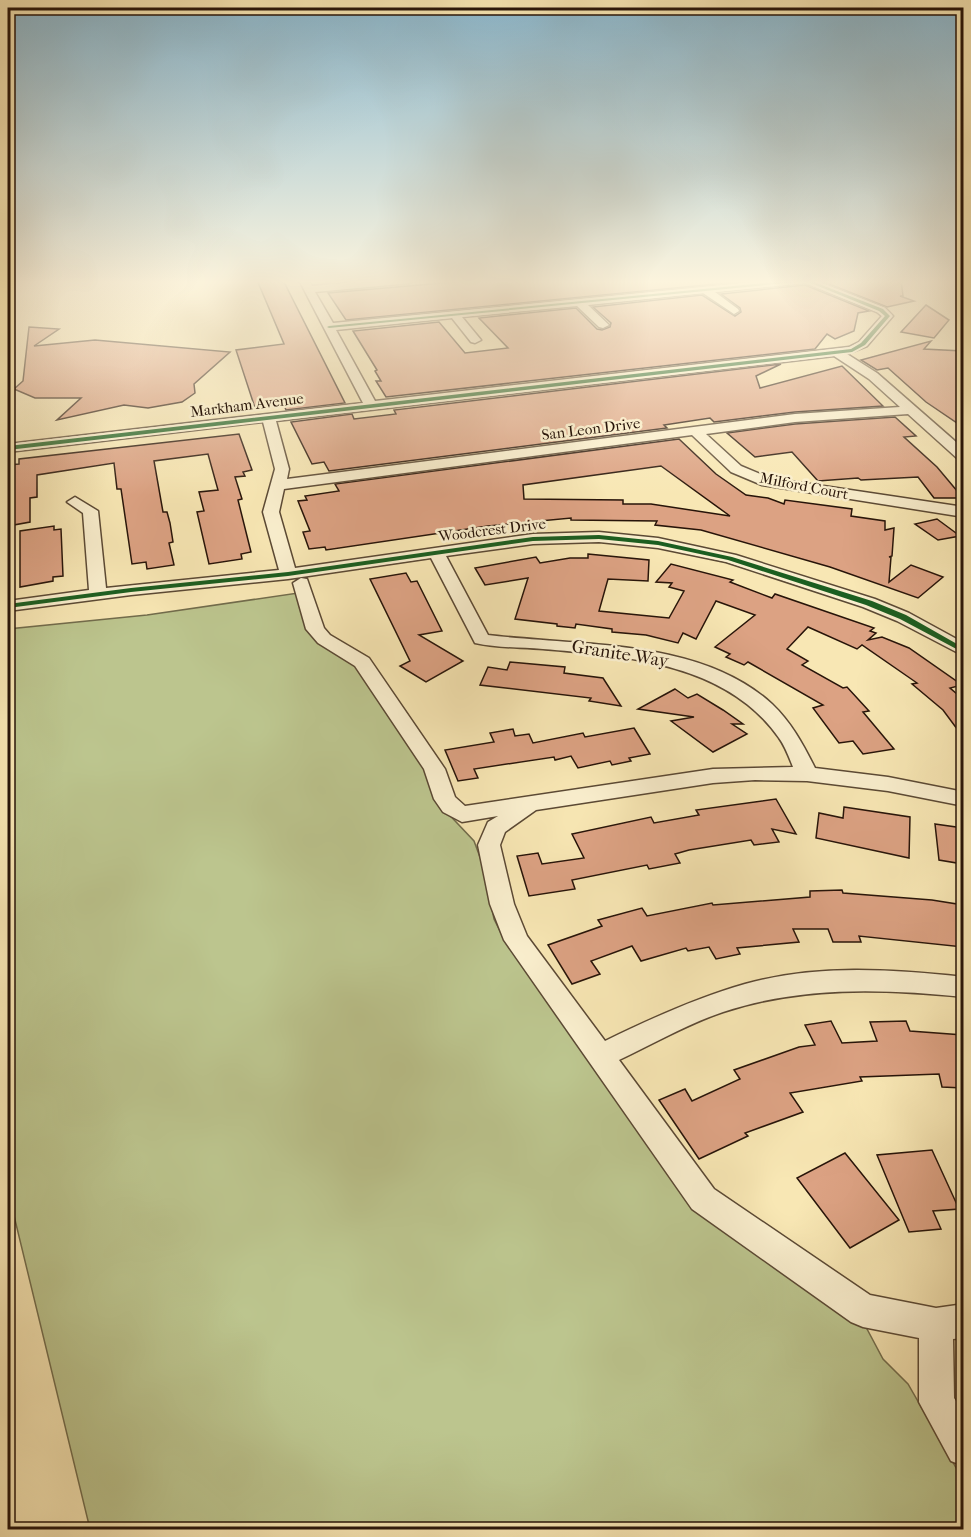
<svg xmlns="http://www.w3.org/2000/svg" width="971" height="1537" font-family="'IM FELL French Canon',serif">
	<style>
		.green { fill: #bcc58e; stroke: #726c4c; stroke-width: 1.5 }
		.building { fill: #dca283; stroke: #271409; stroke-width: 1.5; fill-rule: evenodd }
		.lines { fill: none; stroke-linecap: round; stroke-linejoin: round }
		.minor-casing { stroke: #5b4934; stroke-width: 3 }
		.minor { fill: #faefce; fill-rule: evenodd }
		.cycleway-casing { stroke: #faefce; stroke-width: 4 }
		.cycleway { fill: #1b5e20; fill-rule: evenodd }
		.labels { text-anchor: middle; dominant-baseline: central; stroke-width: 5; stroke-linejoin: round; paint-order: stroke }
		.far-street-label { font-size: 15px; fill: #271409; stroke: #faefce }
		.street-label { font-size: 18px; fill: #271409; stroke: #faefce }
	</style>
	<rect width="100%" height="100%" fill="#f8e7b4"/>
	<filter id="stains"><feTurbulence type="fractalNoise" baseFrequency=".00333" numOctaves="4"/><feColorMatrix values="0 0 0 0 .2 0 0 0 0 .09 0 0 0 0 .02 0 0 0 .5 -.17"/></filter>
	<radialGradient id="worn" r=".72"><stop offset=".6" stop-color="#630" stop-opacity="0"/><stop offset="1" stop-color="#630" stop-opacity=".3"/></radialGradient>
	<polygon class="green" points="298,593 309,633 318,641 357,665 423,765 441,806 474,841 484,868 494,919 503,937 710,1220 867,1329 883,1359 908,1384 963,1480 963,1529 90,1529 8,1191 8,629 147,615"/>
	<g class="building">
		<polygon points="257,280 283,280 345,403 286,410 284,405 255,408 236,350 284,344"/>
		<polygon points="477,280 757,280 346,320 328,293"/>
		<polygon points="819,280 901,280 903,296 900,296 914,301 887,307"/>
		<polygon points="805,285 869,311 858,313 854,331 835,339 827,334 815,349 386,397 376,381 381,381 375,371 377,370 353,331 439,322 465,353 508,348 479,318 576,308 597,329 602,330 610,327 611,323 593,307 702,295 735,316 741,312 740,308 721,294"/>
		<polygon points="926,305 949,320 934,338 901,332"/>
		<polygon points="29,327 59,329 34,346 95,340 230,352 194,384 195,393 182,402 148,408 124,405 57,420 81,398 35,398 14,389 23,381"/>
		<polygon points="931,341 924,349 963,351 963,427 926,402 888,368 877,370 861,360"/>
		<polygon points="781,364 756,376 760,388 842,366 883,406 795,412 714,422 710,418 664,425 667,428 329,471 324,462 312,464 291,422 352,414 354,419 396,414 394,410"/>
		<polygon points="895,417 916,436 904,437 937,467 963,498 934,498 918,477 861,480 858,478 818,481 792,452 755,457 727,433 795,424"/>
		<polygon points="239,434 252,470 243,472 245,476 235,477 242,499 238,500 251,552 241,554 242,559 209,564 197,512 204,511 199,492 218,490 208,454 154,461 163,512 167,512 170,523 173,542 169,543 174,565 147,569 146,562 132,564 121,489 117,489 114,463 37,475 37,497 30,498 30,522 8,526 8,465 19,464 19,459"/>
		<path d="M679,439L716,474L746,495L768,498L784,504L785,500L852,509L851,516L885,521V530L894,528L892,556L889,557H891L889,582L911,565L943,577L918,598L830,567L701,530L655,525L657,521L571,520V518L488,526L326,550L325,547L309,549L303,532L310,531L298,501L307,500L305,496L339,491L335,484ZM661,466L730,516L651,504H623V500L524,499L523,485Z"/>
		<polygon points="937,519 960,536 938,540 915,524"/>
		<polygon points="54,526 54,530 61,529 63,576 53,577 53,581 20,587 20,531"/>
		<polygon points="588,554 649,560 648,581 608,579 599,611 669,618 684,591 669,587 672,583 656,582 671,564 733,580 730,582 772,598 775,594 874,628 870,631 876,633 868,640 882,637 909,648 962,685 950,688 963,699 963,737 943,710 912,684 917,683 862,645 857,649 808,627 787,649 808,661 802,665 843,688 847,687 869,711 863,712 894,749 863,754 853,741 839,743 813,708 823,705 748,662 744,665 726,657 730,654 715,647 755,615 716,601 696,639 683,633 678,643 646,635 612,632 612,629 576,624 575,628 557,626 557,624 515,619 528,578 485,585 475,568 536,557 540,563 570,558 588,558"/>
		<polygon points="406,573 411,582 417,581 442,631 419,635 463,661 426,682 400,666 410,661 370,579"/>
		<polygon points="510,662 565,667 564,673 603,678 621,706 589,701 591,698 480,685 488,667 507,670"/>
		<polygon points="675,689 688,698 697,694 723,710 743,724 732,724 747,734 713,752 671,721 694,717 638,709"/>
		<polygon points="634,728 650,754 629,758 631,761 612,765 610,761 578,768 571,756 555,760 554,757 474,769 478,778 458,781 445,750 494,742 490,733 513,729 515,736 529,734 533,743 583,733 585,737"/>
		<polygon points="776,799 796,834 772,829 779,842 754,845 751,840 689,850 675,854 680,863 649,869 647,865 572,880 575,889 529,896 517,856 538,853 542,864 584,858 572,834 651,817 654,823 699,815 696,810"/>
		<polygon points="844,807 910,817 909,858 816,838 819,813 843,818"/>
		<polygon points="935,824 963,828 963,864 939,860"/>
		<polygon points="842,890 843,893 932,900 963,905 963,947 859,936 861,942 833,942 828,929 793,929 799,942 737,948 740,954 716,959 709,947 688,951 686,948 641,961 632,946 591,961 600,974 572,984 548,945 602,926 598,920 642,908 647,916 712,903 713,905 810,897 810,891"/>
		<polygon points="831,1021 842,1043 877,1041 870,1022 906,1021 910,1031 963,1035 963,1088 942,1087 939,1074 860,1077 862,1081 790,1093 803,1112 745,1133 748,1136 699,1159 659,1100 685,1089 692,1101 740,1079 734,1070 799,1047 815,1045 805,1025"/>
		<polygon points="932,1150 959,1209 933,1211 941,1229 909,1232 877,1155"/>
		<polygon points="845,1153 899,1220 850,1248 797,1178"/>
	</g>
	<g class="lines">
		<g class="minor-casing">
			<path id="minor" d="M299,280H309L312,286L379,280H415L410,283L315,292L333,323L778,280H814L885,308L893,316L867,346L847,354L877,373L964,449V461L959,460L908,414L795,422L706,434L741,466L770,478L964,507V517L762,485L731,472L692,435L284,489L279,512L295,568L533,534L599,532L658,538L736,555L875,599L909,613L964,643V656L897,621L863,607L726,562L658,548L599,542L533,544L446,556L488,635C577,646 701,638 772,704C791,722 803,744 815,768L888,777L964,792V806L888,791L807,781L755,780L713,783L536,810L505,832L500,845L514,904L527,936L605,1041C650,1019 696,998 745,984C816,964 891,969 964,977V997C883,989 801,986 723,1012C687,1024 653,1044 619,1060L714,1189L870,1295L936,1308L964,1304V1338L953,1339L954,1398L964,1413V1466L951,1461L919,1402V1338L863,1327L851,1322L692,1209L504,940L490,904L478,845L488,822L498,816L462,822L443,812L434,799L424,769L355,666L318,643L306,629L293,583L301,578L307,579L324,628L330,635L369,658L445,769L455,797L465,806L713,769L793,767C789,757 785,746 779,738C727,663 626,656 543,649C520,647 497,648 475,643L431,558L288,579L131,595L8,611V601L89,590L83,513L67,502L75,497L98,511L106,588L279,570L263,512L275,469L263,422L8,452V444L363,403ZM805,283L877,312L882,316L859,342L849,347L375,401L336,330L452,318L471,342L475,343L481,340L462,317L577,306L599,327L603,328L609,325L588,305L703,293L734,314L739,311L738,309L715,292ZM834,356L869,379L900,407L795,414L287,479L289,469L276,421Z"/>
		</g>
		<use href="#minor" class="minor"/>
		<g class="cycleway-casing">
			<g id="cycleway">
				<polygon points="795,280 809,280 883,309 890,316 865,345 852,352 8,450 8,446 851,349 861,343 885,316 879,311 806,281 329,328 327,327 329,326"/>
				<polygon points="599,535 658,541 732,557 872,601 906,615 964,648 964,653 900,619 866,605 728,560 658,545 599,539 533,541 288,576 131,592 8,608 8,604 131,588 288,572 533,537"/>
			</g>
		</g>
		<use href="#cycleway" class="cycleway"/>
	</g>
	<linearGradient id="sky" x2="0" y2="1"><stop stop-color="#8ab9d1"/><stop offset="0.57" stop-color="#fcf4dd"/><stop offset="1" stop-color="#fcf4dd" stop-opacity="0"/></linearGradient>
	<rect width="971" height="495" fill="url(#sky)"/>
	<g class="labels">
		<g class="far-street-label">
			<text transform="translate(247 405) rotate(-7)">Markham Avenue</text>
			<text transform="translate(591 429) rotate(-7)">San Leon Drive</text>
			<text transform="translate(804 486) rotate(11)">Milford Court</text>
			<text transform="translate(492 530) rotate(-7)">Woodcrest Drive</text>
		</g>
		<g class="street-label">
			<text transform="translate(620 654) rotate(9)">Granite Way</text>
		</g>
	</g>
	<rect width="971" height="1537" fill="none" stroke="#f8e7b4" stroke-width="30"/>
	<rect x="9" y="9" width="953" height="1519" fill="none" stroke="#271409" stroke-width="3"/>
	<rect x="15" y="15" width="941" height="1507" fill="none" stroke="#271409" stroke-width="1.5"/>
	<rect width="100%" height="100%" filter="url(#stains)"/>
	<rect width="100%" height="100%" fill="url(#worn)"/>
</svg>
